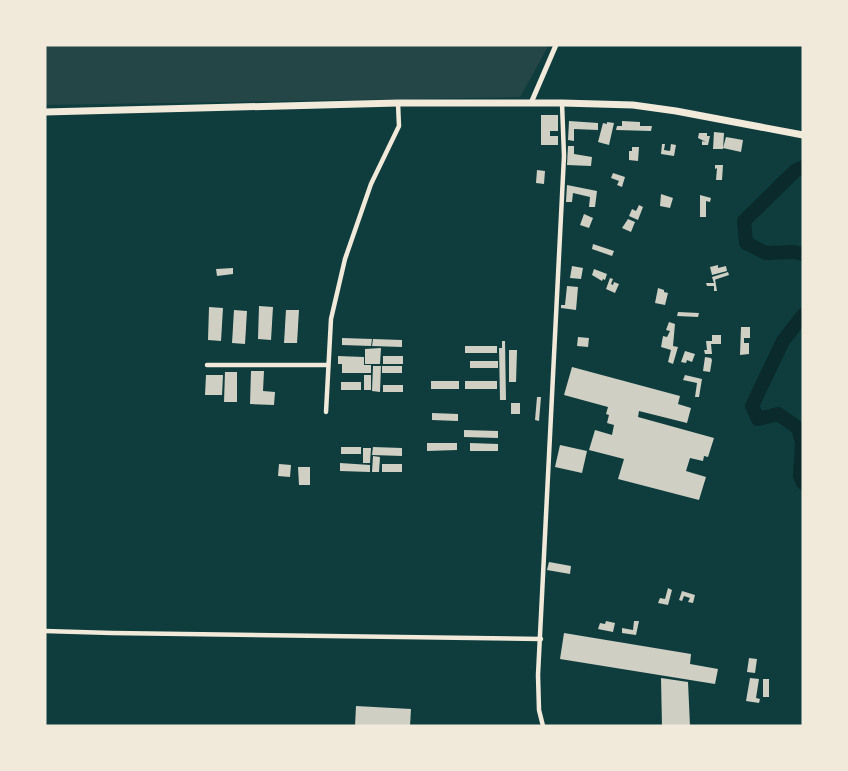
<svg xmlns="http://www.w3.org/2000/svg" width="848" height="771" font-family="Raleway,sans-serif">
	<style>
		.green { fill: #244646 }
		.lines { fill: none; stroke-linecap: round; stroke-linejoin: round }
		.river { stroke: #0a2a2b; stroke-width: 14 }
		.building { fill: #cfcfc3 }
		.minor { stroke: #f1e9da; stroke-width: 4.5 }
		.tertiary { stroke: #f1e9da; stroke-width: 5 }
		.primary { stroke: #f1e9da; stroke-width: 7 }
	</style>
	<rect width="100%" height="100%" fill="#0f3d3e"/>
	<polygon class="green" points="45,45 549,45 520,97 45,105"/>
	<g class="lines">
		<g class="river">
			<polyline points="803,167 795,171 744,221 746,243 766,253 794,252 803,254"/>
			<polyline points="803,315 783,341 752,406 758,419 778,414 798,428 802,443 800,476 803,483"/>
		</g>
	</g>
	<g class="building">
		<polygon points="541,115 558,115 558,131 550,131 550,136 558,136 558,145 541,145"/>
		<polygon points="569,121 598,123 598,130 574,129 574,141 568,140"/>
		<polygon points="622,121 640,122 640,126 652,126 651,131 616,130 617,126 622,126"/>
		<polygon points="607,122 614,123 609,145 598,142 603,123 607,124"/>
		<polygon points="714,132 724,133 723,149 713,149"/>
		<polygon points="699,133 707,133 707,136 710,136 708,145 702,145 702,141 706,142 698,138"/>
		<polygon points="726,137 743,140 741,152 723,148"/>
		<polygon points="662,144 665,144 664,150 670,151 671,144 676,145 674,156 661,154"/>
		<polygon points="568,146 574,146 574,154 592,157 591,166 567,165"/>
		<polygon points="632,147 639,147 638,161 629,160 629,151 632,151"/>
		<polygon points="715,165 723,165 722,180 716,180 717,168 715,169"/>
		<polygon points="537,170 545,171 544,184 536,183"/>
		<polygon points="613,173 625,177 622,187 617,185 619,181 611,178"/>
		<polygon points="567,185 597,191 595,207 589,207 590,197 573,193 572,202 566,202"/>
		<polygon points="661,194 673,198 670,208 660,206"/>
		<polygon points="700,195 711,198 710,202 706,201 706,217 700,217"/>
		<polygon points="639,205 643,207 638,220 629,216 632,209 636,211"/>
		<polygon points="584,214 593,218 589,228 580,225"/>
		<polygon points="628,219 635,222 631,232 622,228"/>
		<polygon points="593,244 614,251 612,256 592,249"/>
		<polygon points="718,265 718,268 726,266 727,271 712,275 710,267"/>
		<polygon points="572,266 583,268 581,279 570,278"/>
		<polygon points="233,268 233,274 217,276 216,269"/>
		<polygon points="594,269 607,274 605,280 603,279 602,281 592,275"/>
		<polygon points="728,272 729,275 714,280 715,279 717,291 714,291 714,286 707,286 706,283 714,283 712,277"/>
		<polygon points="610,278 613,279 611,284 613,285 614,282 619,284 615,293 606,289"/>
		<polygon points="567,286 578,287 576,310 561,308 561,305 565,305"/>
		<polygon points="658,288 664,290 664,292 668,293 665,305 655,303"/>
		<polygon points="259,306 273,307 271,340 258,339"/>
		<polygon points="209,307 223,308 221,341 208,340"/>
		<polygon points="234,310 247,311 245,344 232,343"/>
		<polygon points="286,310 299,310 297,343 284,343"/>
		<polygon points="678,312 699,313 698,317 677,316"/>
		<polygon points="669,322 675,324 673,346 678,347 673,364 668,362 671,350 661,347 663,336 667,337 670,331 666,330"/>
		<polygon points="741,327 750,327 750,338 744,338 744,343 749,343 749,354 740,355"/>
		<polygon points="712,335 721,335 721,344 711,344 712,354 705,354 704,350 707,350 706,341 712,341"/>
		<polygon points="578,337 589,338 588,347 577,346"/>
		<polygon points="342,338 372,339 371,346 342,345"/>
		<polygon points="373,339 402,340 402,347 372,346"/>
		<polygon points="502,341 505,341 506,400 500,400 499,348 502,348"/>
		<rect x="465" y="346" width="32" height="7"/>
		<polygon points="381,348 380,364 365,364 365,349"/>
		<polygon points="509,350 517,350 516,382 509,382"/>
		<polygon points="685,351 695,354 692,362 687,360 686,363 681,362"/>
		<polygon points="338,356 364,357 364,365 371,365 371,373 342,373 342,364 338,364"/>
		<rect x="383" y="356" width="20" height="8"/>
		<polygon points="705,357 711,358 712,360 710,372 703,371"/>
		<rect x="470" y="361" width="28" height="7"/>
		<polygon points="373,366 381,366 380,392 372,391"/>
		<rect x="382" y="366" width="20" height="7"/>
		<polygon points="572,367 680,396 678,404 691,408 687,423 639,411 638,417 714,438 708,457 704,456 703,461 690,458 686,471 706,477 699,500 618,479 624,459 589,450 595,430 612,435 614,425 607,423 609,415 606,414 608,407 564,395"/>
		<polygon points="251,371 264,371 263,391 275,392 274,405 250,404"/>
		<polygon points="225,372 237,372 237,402 224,402"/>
		<polygon points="206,375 223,375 222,395 205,395"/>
		<rect x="364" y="375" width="7" height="15"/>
		<polygon points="685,375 702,379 699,397 695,397 697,383 683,380"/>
		<rect x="431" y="381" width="28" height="8"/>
		<rect x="465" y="381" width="32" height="8"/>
		<rect x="341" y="382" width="20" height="8"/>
		<rect x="383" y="385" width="20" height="7"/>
		<polygon points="537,397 541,397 539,421 535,420"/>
		<rect x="511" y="403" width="9" height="11"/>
		<polygon points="432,413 458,414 458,421 432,420"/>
		<polygon points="464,430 498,431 498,438 464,437"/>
		<polygon points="427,443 457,443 457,450 427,451"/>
		<polygon points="470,443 498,444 498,451 470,451"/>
		<polygon points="560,445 587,451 582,473 555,467"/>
		<rect x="341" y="447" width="20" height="7"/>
		<polygon points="373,447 402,448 402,456 372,455"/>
		<polygon points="363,448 371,448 370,463 363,463"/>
		<polygon points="373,456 380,457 379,472 372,472"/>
		<polygon points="340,463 370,465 370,472 340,471"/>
		<polygon points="279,464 291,465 290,477 278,476"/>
		<rect x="382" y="464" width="20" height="8"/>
		<polygon points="298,467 310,467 310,485 299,485"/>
		<polygon points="549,562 571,566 570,574 547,570"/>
		<polygon points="668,588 672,590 668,605 658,603 660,598 665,599"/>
		<polygon points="682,591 695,595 693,603 688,602 690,598 684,596 682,601 679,600"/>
		<polygon points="606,621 615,623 613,632 598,629 600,623 605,624"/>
		<polygon points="634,621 639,621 636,635 622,633 622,628 633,630"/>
		<polygon points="564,633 691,654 690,664 718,669 715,684 560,659"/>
		<polygon points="749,658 757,659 755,673 747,672"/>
		<polygon points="661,678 688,682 690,726 662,726"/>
		<polygon points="750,678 759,679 756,698 760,699 759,703 746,701"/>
		<rect x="763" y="679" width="6" height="18"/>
		<polygon points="356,706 411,709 410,726 355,726"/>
	</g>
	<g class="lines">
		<g class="minor">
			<polyline points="207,365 327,365"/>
			<polyline points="326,412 331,319 345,259 371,184 399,126 398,103"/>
			<polyline points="45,631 112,633 541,639"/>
			<polyline points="543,726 539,710 538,675 564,156 562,103"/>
		</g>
		<polyline class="tertiary" points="531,103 556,45"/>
		<polyline class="primary" points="45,112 398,103 562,103 633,105 676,111 803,135"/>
	</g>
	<rect width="848" height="771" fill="none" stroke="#f1e9da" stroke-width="93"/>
</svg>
